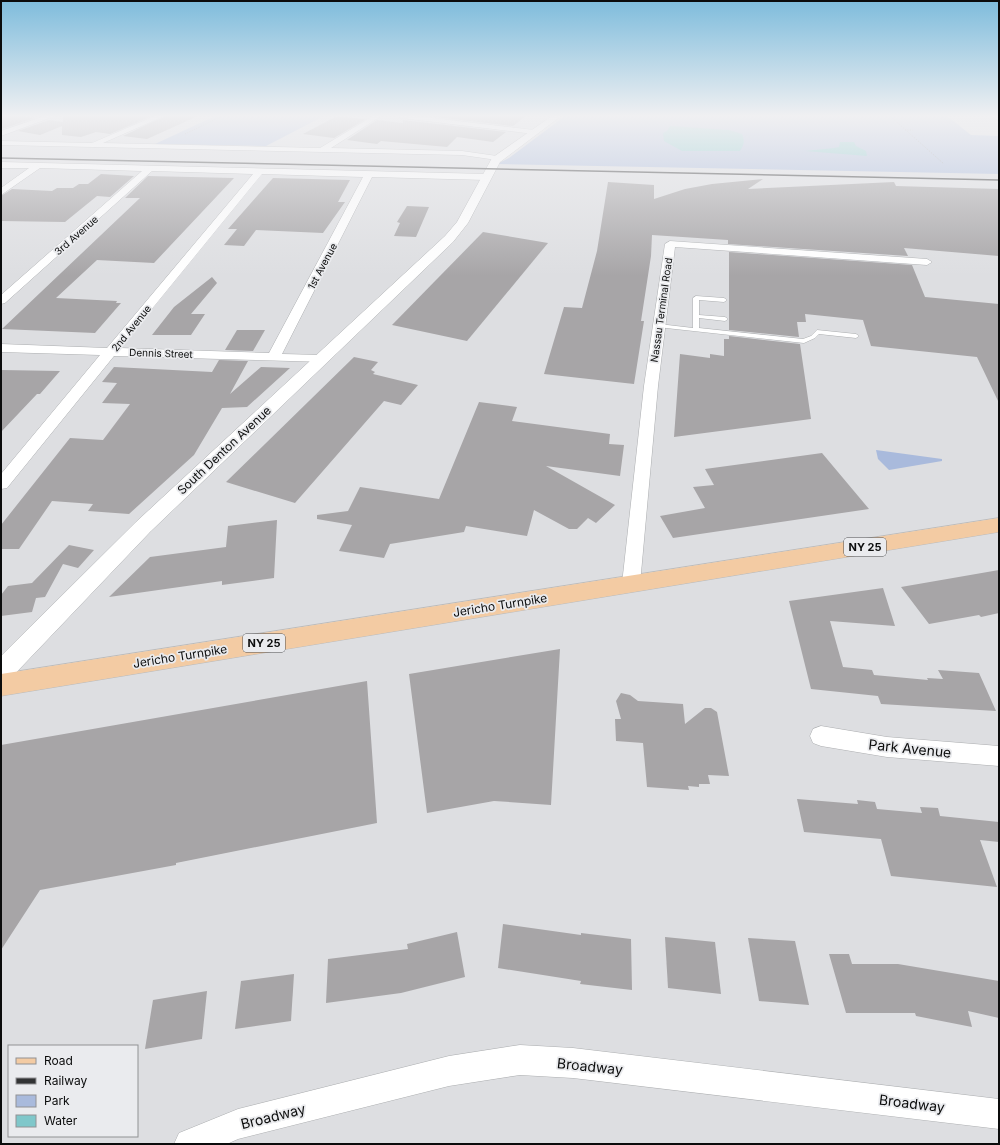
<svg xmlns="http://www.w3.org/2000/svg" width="1000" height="1145" font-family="Inter,sans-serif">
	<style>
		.green { fill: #a9badc }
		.water { fill: #7fc7ca }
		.building { fill: #a7a5a7 }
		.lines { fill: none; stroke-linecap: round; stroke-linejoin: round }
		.service-casing { stroke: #acaeb0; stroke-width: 1 }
		.minor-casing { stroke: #acaeb0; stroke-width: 1 }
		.tertiary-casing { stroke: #acaeb0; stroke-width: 1 }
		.primary-casing { stroke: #bbb; stroke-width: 1 }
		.path { stroke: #959698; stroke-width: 1; stroke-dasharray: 1 1.5; stroke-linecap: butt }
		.service { fill: #fff; fill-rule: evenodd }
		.minor { fill: #fff; fill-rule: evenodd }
		.tertiary { fill: #fff; fill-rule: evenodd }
		.primary { fill: #f3cba3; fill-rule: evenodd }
		.rail { stroke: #323334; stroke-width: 1.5 }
		.labels { text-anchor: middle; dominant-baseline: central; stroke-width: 3.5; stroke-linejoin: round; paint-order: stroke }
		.far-street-label { font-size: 10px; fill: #0b0c0c; stroke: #eaebee }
		.shield { fill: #eaebee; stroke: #4e4f50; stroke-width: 1 }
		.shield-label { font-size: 11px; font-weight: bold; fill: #0b0c0c }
		.street-label { font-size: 12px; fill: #0b0c0c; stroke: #eaebee }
		.near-street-label { font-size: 14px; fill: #0b0c0c; stroke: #eaebee }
	</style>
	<rect width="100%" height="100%" fill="#dddee1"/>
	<g class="green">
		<polygon points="215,116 324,116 266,146 155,144"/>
		<polygon points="565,116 947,116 971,135 999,136 999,174 497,164 509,158"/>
		<polygon points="876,450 942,459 942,461 889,470 878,459"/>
	</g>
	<g class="water">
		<path d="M670,126L729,130L742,134C745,141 744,145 740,151H682L664,141L663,133L667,131Z"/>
		<polygon points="840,142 854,142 856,146 866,151 867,156 805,151 834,148 839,147"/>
	</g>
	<g class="building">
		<polygon points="1,116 22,116 35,118 2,129"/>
		<polygon points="63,116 152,116 110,134 96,132 81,137 62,135 62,126 40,135 18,131 49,120 63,122"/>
		<polygon points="165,116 198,116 147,139 123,136"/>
		<polygon points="337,116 366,119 334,138 303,134"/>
		<polygon points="426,116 526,116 513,126"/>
		<polygon points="377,120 403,123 403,120 506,132 493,142 457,137 447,147 381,141 377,144 347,140"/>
		<polygon points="101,174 134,176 110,197 97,196 65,222 1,221 1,196 12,189 52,191 57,188 73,188 79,184 88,184"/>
		<polygon points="148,176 234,178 154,263 97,260 56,298 117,301 116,303 121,303 95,333 2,329 140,198 125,198"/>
		<polygon points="273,178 350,180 338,202 345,202 323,233 256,230 244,246 224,245 237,229 228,229"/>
		<polygon points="763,179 748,189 894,182 896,186 999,189 999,256 904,248 908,256 728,244 728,240 652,235 651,256 641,321 644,321 634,384 544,374 564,307 582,308 597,251 608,182 654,185 654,199 685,189 712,184"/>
		<polygon points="407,206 429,207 416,237 394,236 400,223 397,222"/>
		<polygon points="483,232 548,243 467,341 392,325"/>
		<polygon points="729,252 912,265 925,297 999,304 999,403 977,357 871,346 863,320 805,314 806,322 797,322 799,337 729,330"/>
		<polygon points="212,277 217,283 191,314 205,314 191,335 152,335 174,307"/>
		<polygon points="237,330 265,330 253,351 225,350"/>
		<polygon points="729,336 800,344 811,419 674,437 680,354 710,358 710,354 724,356 724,339 729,339"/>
		<polygon points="354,357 378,362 371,370 375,372 373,374 418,385 401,405 384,401 295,503 226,482"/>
		<polygon points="219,360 248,361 230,394 261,367 290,368 247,407 222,408 194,455 129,514 88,511 93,504 52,501 19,549 1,549 1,525 70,438 103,440 130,404 102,403 117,383 102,382 114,367 212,372"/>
		<polygon points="1,370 60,371 40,394 37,394 1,432"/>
		<polygon points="479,402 517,407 512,421 610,434 609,444 624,445 620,476 546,466 615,505 596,523 588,518 577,529 569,529 534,510 527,536 466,526 464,532 390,544 384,558 339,551 352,525 317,519 317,515 348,511 360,487 439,499"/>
		<polygon points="822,453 869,509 673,538 660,516 705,508 693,487 714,485 705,469"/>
		<polygon points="277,520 274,578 222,585 222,581 109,597 150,557 226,547 228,526"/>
		<polygon points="69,545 94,550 78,568 63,564 45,597 36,598 32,612 1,616 1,595 8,586 32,583"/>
		<polygon points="999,570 999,613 981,617 979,615 929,624 901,587"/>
		<polygon points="883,588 895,626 830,621 843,667 872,670 874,675 928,680 927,678 943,679 938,670 979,673 996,711 881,704 878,696 811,689 789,601"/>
		<polygon points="560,649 551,805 494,801 427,813 409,674"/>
		<polygon points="367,681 377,823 176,863 176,865 40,890 1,950 1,745"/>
		<polygon points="621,693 630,695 638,701 683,704 685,724 705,708 711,708 717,712 729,776 708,775 710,784 699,784 699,787 688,786 689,790 647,787 643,743 616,741 615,719 621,719 616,701"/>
		<polygon points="797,799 858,804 857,800 875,802 877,809 922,813 920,807 938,808 940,816 999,822 999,842 980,840 997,887 891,876 881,839 804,832"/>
		<polygon points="503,924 581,935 581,933 631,939 632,990 580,984 581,981 498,968"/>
		<polygon points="457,932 465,977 401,993 326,1003 328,959 408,949 407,944"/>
		<polygon points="665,937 715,942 721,994 668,988"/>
		<polygon points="748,938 795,941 809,1005 759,1001"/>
		<polygon points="829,954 849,954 852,964 898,964 999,981 999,1018 968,1011 972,1027 916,1016 915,1013 846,1013"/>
		<polygon points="294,974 291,1021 235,1029 241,981"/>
		<polygon points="207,991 202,1039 145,1049 153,1000"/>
	</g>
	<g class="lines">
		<g class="service-casing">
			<polygon id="service" points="696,296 724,298 727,300 724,302 699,300 699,315 725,317 728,319 725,321 699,318 699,328 803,339 811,336 817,330 856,334 859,336 856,338 819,334 815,338 804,343 657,327 656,326 659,324 693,328 693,298"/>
		</g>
		<g class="minor-casing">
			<g id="minor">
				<polygon points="45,116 55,116 1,136 1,131"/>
				<polygon points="155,116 164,116 103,143 320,148 373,116 381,116 331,148 462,151 497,156 501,158 497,160 462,155 1,145 1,141 92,143"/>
				<polygon points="397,116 416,116 534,130 538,132 534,134 401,118"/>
				<polygon points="992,116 999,116 999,121"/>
				<path d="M1,162L487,174L491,177L487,180L372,177L282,354L322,355L327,356L328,359L327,362L114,356L7,488L1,489V474L100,355L1,352V344L107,348L253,174L152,171L5,303L1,304V295L142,171L40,168L1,195V188L29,168H1ZM262,174L363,177L269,353L120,348Z"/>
				<polygon points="670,241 927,259 932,262 927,265 675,247 658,386 640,584 637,589 631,591 625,589 622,584 644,386 665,244"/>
				<polygon points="821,726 887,737 999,746 999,766 887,757 821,746 813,743 810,736 813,729"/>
				<polygon points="520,1045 573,1048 999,1099 999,1129 573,1078 520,1075 449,1086 238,1139 227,1144 174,1144 179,1133 238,1109 449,1056"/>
			</g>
		</g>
		<g class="tertiary-casing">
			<polygon id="tertiary" points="552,116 561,116 500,162 468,223 453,242 150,532 10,679 1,683 1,656 136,522 445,236 457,222 492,158"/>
		</g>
		<g class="primary-casing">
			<polygon id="primary" points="999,518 999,532 1,696 1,674"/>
		</g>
		<g class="path">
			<polyline points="890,116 944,164"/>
			<polyline points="905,130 913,130"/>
			<polyline points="185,134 222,116"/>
		</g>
		<use href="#service" class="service"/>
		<use href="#minor" class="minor"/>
		<use href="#tertiary" class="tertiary"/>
		<use href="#primary" class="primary"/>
		<polyline class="rail" points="1,158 999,180"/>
	</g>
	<linearGradient id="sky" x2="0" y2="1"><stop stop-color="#7ebcdc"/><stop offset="0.42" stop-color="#f0f0f2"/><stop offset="1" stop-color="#f0f0f2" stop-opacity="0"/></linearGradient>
	<rect width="1000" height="276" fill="url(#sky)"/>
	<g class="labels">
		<g class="far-street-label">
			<text transform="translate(76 235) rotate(-41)">3rd Avenue</text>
			<text transform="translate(322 266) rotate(-62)">1st Avenue</text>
			<text transform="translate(661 310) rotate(-82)">Nassau Terminal Road</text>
			<text transform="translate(131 328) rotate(-51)">2nd Avenue</text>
			<text transform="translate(161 353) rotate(2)">Dennis Street</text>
		</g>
		<g class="shield">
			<rect x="844" y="538" width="42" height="18" rx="3"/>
			<rect x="243" y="634" width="42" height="18" rx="3"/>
		</g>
		<g class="shield-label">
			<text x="865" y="547">NY 25</text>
			<text x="264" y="643">NY 25</text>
		</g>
		<g class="street-label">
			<text transform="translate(224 450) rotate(-43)">South Denton Avenue</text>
			<text transform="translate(500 605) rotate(-9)">Jericho Turnpike</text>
			<text transform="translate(180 656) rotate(-9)">Jericho Turnpike</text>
		</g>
		<g class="near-street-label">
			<text transform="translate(910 748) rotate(6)">Park Avenue</text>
			<text transform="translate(590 1066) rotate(6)">Broadway</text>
			<text transform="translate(912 1103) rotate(7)">Broadway</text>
			<text transform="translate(273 1116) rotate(-14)">Broadway</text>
		</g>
	</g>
	<rect width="1000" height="1145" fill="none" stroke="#0b0c0c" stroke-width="4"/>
	<rect x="8" y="1045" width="130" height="92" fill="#eaebee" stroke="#919294"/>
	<rect x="16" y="1058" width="20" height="6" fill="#f3cba3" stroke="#919294"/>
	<text x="44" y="1065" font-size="12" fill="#0b0c0c">Road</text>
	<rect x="16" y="1078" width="20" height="6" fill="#323334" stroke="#919294"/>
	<text x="44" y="1085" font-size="12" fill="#0b0c0c">Railway</text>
	<rect x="16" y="1095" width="20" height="12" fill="#a9badc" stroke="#919294"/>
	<text x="44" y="1105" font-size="12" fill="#0b0c0c">Park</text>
	<rect x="16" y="1115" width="20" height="12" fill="#7fc7ca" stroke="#919294"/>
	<text x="44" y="1125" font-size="12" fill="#0b0c0c">Water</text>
</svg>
